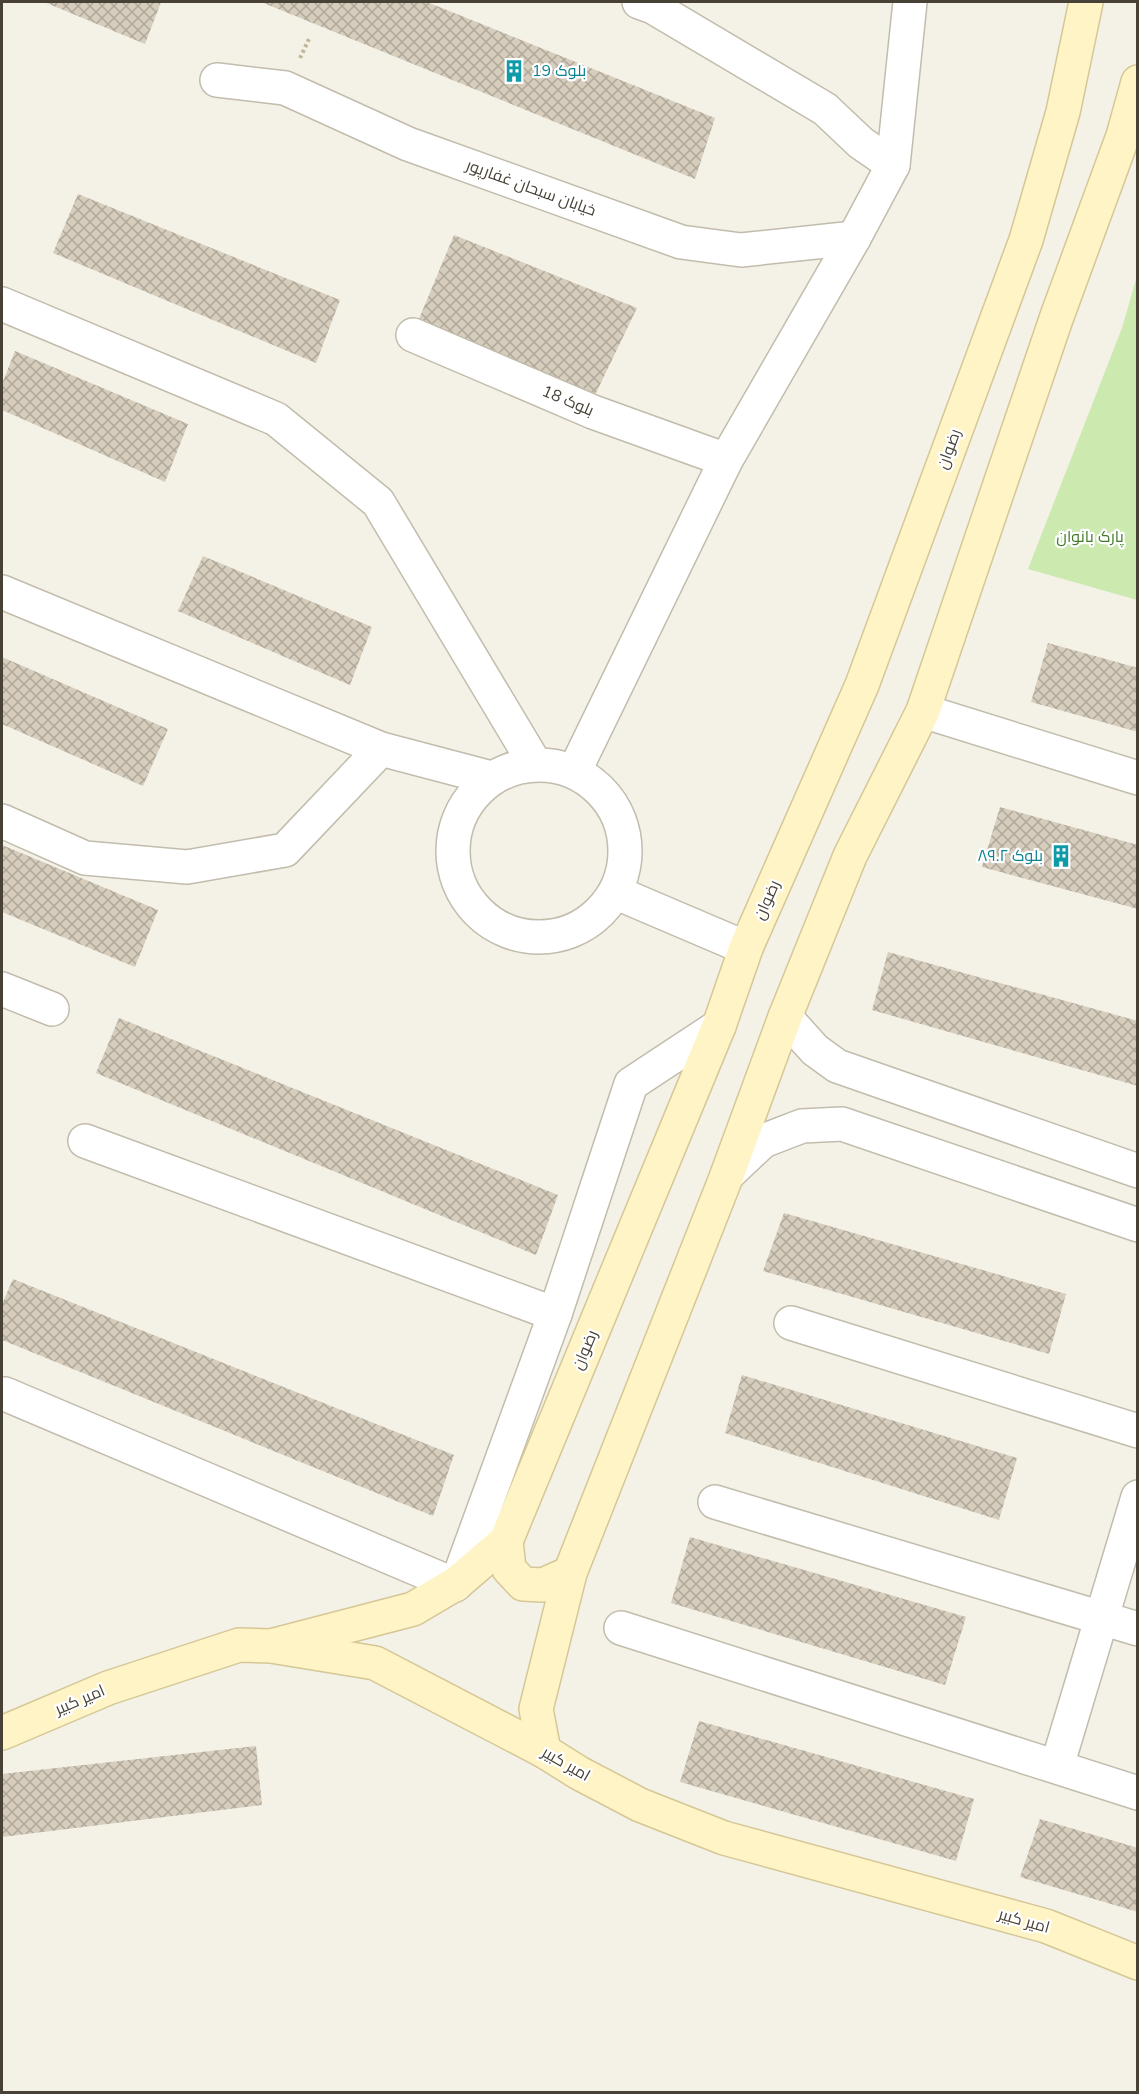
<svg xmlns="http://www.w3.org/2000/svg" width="1139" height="2094" font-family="'Nunito Sans',Cairo,sans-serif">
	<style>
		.green { fill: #cce9af }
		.building { fill: url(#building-cross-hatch) }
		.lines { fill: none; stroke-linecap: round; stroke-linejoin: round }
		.minor-casing { stroke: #c2bcac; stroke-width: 36 }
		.secondary-casing { stroke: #d5c796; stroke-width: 36 }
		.path { stroke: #c2b69a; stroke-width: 4; stroke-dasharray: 3 3; stroke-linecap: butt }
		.minor { stroke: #fff; stroke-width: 33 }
		.secondary { stroke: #fff4c6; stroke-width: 33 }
		.labels { text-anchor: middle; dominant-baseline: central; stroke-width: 4.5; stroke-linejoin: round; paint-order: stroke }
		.culture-label { font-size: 16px; fill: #0d838f; stroke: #fff; text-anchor: start }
		.street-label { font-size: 16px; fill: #474136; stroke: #fff }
		.park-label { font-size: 16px; fill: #427a28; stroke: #fff }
	</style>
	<defs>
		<pattern id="building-cross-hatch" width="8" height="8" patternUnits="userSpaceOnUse" patternTransform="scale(1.5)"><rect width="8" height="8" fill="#d6cdbc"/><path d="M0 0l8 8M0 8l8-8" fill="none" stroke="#afa89a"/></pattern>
	</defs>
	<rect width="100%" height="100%" fill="#f4f1e7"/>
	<polygon class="green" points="1137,276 1137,600 1028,569 1122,328"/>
	<g class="building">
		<polygon points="44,2 161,2 145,44"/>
		<polygon points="261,2 427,2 715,118 695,179"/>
		<polygon points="78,194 340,300 316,363 53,253"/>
		<polygon points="454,235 637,308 595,395 416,326"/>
		<polygon points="15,351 188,424 165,482 2,410 2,384"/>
		<polygon points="203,556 372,627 350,685 178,611"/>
		<polygon points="1048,643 1138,668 1138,732 1031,702"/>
		<polygon points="2,657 168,729 143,786 2,724"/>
		<polygon points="1000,807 1138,845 1138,909 982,867"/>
		<polygon points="2,845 158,910 135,967 2,912"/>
		<polygon points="888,952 1138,1021 1138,1086 872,1010"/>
		<polygon points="119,1018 558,1195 536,1255 96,1073"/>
		<polygon points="784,1213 1066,1294 1049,1354 763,1271"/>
		<polygon points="13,1279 454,1455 433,1516 2,1340 2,1304"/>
		<polygon points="742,1375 1017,1458 999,1520 725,1433"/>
		<polygon points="690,1537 966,1617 945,1685 671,1603"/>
		<polygon points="699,1721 974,1799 956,1861 680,1782"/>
		<polygon points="256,1746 262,1805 2,1837 2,1774"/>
		<polygon points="1040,1819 1138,1848 1138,1912 1020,1877"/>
	</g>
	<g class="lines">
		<g class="minor-casing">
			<g id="minor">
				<polyline points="639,2 653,7 825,109 861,143 893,165"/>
				<polyline points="217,80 285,88 408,144 681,242 741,250 854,238"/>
				<polyline points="2,304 276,419 378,502 535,764"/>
				<polyline points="413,335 593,412 726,460"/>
				<polyline points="2,592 381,749 491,778"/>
				<polyline points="923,711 1138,778"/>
				<circle cx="539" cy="851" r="86"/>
				<polyline points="574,772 726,460 854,238 893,165 910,2"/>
				<polyline points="2,821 85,858 187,867 285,850 381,749"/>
				<polyline points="617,893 746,948"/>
				<polyline points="2,989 52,1009"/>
				<polyline points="785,1017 815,1050 837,1066 1138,1171"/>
				<polyline points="85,1141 555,1314"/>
				<polyline points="727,1175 763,1141 802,1126 842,1124 1138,1225"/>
				<polyline points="791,1323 1138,1431"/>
				<polyline points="5,1394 455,1585"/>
				<polyline points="715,1502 1138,1629"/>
				<polyline points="457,1583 555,1314 631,1084 719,1026"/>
				<polyline points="621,1628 1138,1793"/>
				<polyline points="1057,1766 1138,1497"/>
			</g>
		</g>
		<g class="secondary-casing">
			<g id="secondary">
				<polyline points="506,1541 509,1569 523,1584 543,1585 570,1573"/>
				<polyline points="271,1646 413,1609 457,1583 506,1541 719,1026 746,948 862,685 1026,240 1063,112 1086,2"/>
				<polyline points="2,1733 108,1688 239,1645 271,1646 375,1663 544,1751 579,1773 640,1805 724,1838 1046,1926 1138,1963"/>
				<polyline points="544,1751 536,1709 570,1573 727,1175 785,1017 850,856 923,711 1056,319 1123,136 1138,82"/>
			</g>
		</g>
		<polyline class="path" points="300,58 310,37"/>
		<use href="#minor" class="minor"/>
		<use href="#secondary" class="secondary"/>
	</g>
	<defs>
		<g id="building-bare" transform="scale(1.8)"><path d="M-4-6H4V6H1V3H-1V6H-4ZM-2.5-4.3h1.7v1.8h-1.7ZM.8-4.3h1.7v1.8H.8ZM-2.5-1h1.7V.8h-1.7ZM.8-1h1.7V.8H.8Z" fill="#0f9aa8" stroke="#fff" stroke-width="2.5" paint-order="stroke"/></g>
	</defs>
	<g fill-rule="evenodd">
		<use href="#building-bare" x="514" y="71"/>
		<use href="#building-bare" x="1061" y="856"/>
	</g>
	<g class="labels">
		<g class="culture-label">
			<text x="532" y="71">بلوک 19</text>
			<text x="1043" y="856" text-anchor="end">بلوک ۸۹.۲</text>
		</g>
		<g class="street-label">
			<text transform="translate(531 188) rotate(20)">خیابان سبحان غفارپور</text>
			<text transform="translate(568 401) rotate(23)">بلوک 18</text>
			<text transform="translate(949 449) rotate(-70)">رضوان</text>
			<text transform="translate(767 900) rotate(-66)">رضوان</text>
			<text transform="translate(585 1350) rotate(-67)">رضوان</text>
			<text transform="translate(80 1700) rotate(-23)">امیر کبیر</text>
			<text transform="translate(566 1764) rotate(30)">امیر کبیر</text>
			<text transform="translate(1024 1921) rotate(16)">امیر کبیر</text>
		</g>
		<g class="park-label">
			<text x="1090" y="537">پارک بانوان</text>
		</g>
	</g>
	<rect width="1139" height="2094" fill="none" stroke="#474136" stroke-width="6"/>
</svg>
